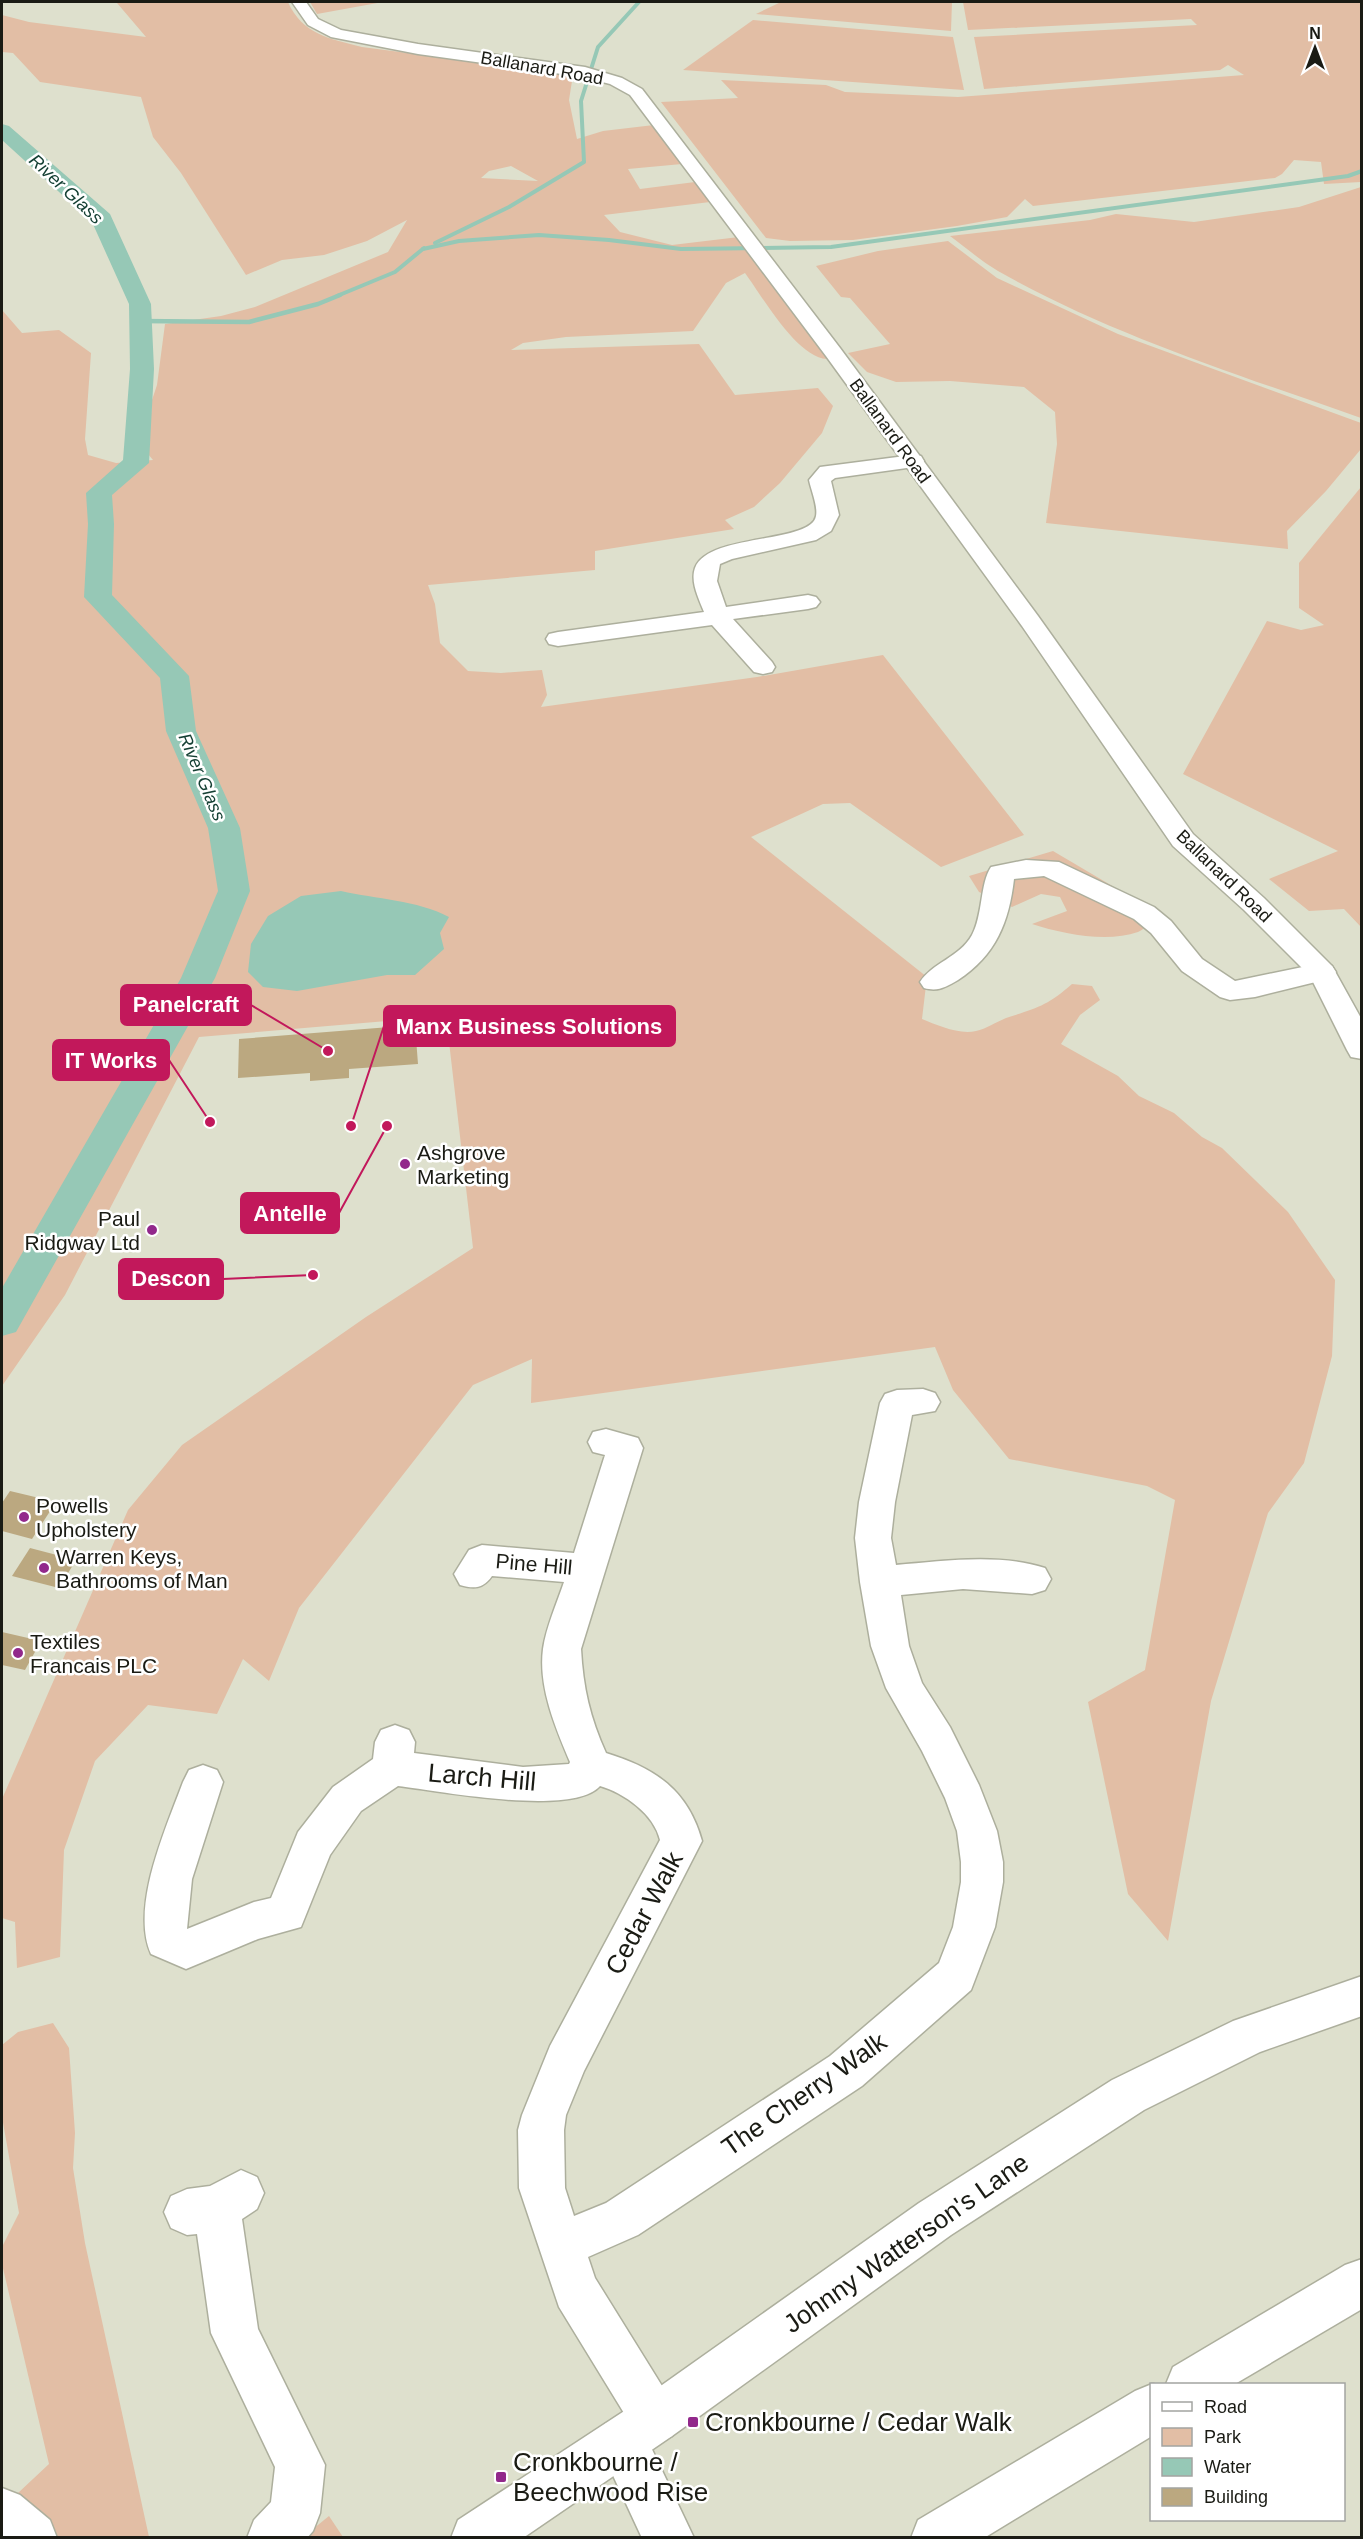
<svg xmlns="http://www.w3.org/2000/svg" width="1363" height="2539" font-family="Arial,sans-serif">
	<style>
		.green { fill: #e2bea5; fill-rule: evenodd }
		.water { fill: #96c8b6 }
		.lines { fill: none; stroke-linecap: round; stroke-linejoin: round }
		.stream-far1 { stroke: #96c8b6; stroke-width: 4 }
		.stream { stroke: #96c8b6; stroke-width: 4.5 }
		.river { fill: #96c8b6; fill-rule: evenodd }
		.building { fill: #bba880 }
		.minor-casing { stroke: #adaf9d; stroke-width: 3 }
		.major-casing { stroke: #adaf9d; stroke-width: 3 }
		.highway-casing { stroke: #adaf9d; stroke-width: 3 }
		.minor { fill: #fff; fill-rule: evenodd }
		.major { fill: #fff; fill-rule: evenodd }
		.highway { fill: #fff; fill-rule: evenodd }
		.poi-dot { fill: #92288b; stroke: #fff; stroke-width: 2 }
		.labels { text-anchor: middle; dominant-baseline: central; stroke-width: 5; stroke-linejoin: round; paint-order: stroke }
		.far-street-label { font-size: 18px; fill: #1a1b14; stroke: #fff }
		.far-water-label { font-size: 18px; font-style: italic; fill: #154034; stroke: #fff }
		.poi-label { font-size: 21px; fill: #1a1b14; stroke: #fff; text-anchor: start }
		.street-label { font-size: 21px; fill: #1a1b14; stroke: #fff }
		.near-street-label { font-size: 26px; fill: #1a1b14; stroke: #fff }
		.near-poi-label { font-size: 26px; fill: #1a1b14; stroke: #fff; text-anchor: start }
		.leader { fill: none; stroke: #c2185b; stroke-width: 2 }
		.callout-dot { fill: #c2185b; stroke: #fff; stroke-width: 2 }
		.callout { fill: #c2185b; stroke: #c2185b; stroke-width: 2 }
		.callout-label { font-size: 22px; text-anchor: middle; font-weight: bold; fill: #fff }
	</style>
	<rect width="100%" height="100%" fill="#dee0cd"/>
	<g class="green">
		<path d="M124,2H288C302,34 330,39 362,47L567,74L572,81L569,100L577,139L603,131L654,125L682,164L628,169L640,189L695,182L710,202L604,215L620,232L672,245L739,237L827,359C797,358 762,296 745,273L726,283L693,331L566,337L523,343L511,350L699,344L735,395L818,388L833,406L822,433L780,483L754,507L725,520L734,529L595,551V570L428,585L435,604L440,643L468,671L501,673L542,670L547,695L541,707L757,677L883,655L1024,835L941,867L850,803L823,804L751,837L927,977L922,1019C937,1025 959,1035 976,1031C986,1029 996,1022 1006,1018C1037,1008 1047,1006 1072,984L1092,986L1100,1000L1080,1015L1061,1044L1118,1076L1139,1096L1174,1113L1202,1137L1222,1148L1288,1212L1335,1280L1332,1356L1304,1463L1268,1513L1211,1701L1168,1941L1128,1894L1088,1702L1145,1670L1175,1500L1147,1486L1009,1459L953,1390L935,1347L531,1403L532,1359L473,1385L299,1608L269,1681L243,1659L217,1714L148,1705L95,1761L64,1850L60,1957L17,1968L15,1922L2,1918V1799L128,1510L182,1445L366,1317L473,1248L446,1016L199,1037L65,1295L2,1386V310L22,333L59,330L91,353L85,439L88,455L116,463L153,460L148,454L152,400L157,385L165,324L221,316L255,307L388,252L407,220L367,241L324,255L282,260L246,275L181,173L153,137L141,97L40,82L13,53L2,52V15L29,22L146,37L117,3ZM511,166L538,181L481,178L489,171Z"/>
		<polygon points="310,2 383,2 317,14"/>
		<polygon points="781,2 952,2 951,31 756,14"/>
		<polygon points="963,2 1361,2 1361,182 1324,184 1321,162 1294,160 1282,174 1275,178 1033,206 1025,199 1007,217 957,226 853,240 790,241 766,238 661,102 738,98 721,80 826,85 845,92 958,97 1244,75 1228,65 1220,70 984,89 974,37 1197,25 1191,19 968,30"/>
		<polygon points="753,20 953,37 964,90 683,70"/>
		<path d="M1361,187V418C1239,375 1111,335 998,271C981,261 965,247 950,236L1090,220L1116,214L1194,222L1299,207Z"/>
		<polygon points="948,241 997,278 1118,334 1361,423 1361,449 1326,491 1287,531 1288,549 1046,523 1057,444 1055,412 1024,387 950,381 896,382 867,372 848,353 890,344 850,298 841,297 816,266 878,251"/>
		<polygon points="1361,487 1361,927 1344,909 1309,911 1269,879 1338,851 1183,774 1267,621 1301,630 1324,625 1299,608 1299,563"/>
		<path d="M1053,851L1158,913C1153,918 1146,929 1138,932C1107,943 1063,934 1032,924L1067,911L1060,897L1041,894L1012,907L979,892L969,876Z"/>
		<polygon points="53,2023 69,2048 75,2133 73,2168 85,2243 149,2537 2,2537 2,2508 49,2464 2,2264 2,2247 19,2213 2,2117 2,2045 18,2032"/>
		<polygon points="329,2516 343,2537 302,2538"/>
	</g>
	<path class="water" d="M341,891C376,899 417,900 449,917L440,933L444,949L415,975H387L297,991L263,987L248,972L251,944L268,916L301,896Z"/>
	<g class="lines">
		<g class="stream-far1">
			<polyline points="435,243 509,207 584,162 581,101 598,47 639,2"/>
			<polyline points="423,249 459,241 539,235 609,240 681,249 831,247 1348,176 1362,171"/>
			<polyline points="337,296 395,272 424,248"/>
		</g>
		<polyline class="stream" points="139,321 249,322 318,304 340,295"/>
		<polygon class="river" points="2,124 9,126 110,214 151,304 154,369 149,463 112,495 114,524 112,595 189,676 196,731 240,828 250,891 215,978 16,1332 2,1336 2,1288 181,978 218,891 208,828 166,731 160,678 84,597 88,524 86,493 123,460 130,369 129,304 92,222 2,140"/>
	</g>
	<g class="building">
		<polygon points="415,1025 418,1064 349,1069 349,1078 310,1081 310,1073 238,1078 239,1039"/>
		<polygon points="10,1491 56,1502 32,1539 2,1531 2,1503"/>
		<polygon points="30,1548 76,1560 59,1588 12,1576"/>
		<polygon points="2,1632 41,1641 25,1670 2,1665"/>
	</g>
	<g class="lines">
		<g class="minor-casing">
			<g id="minor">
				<path d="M913,455L921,456L924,461L921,466L835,478L831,481L839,515L831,531L816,540L732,559L720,564L717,581L726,607L808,595L816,597L820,602L816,607L808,609L733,619L772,662L775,667L772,672L763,674L754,672L712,625L558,646L549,644L546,639L549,634L558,632L704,612C699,599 690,582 695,568C708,533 811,544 816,516C818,506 811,490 809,480L820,467Z"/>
				<path d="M1026,860L1059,862L1154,907L1171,921L1202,959L1235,981L1322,963L1332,966L1336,972L1332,978L1255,997L1230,1000L1220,997L1182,971L1151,933L1134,919L1044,876L1014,879C1009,922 996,955 958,980C946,987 938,992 924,988L920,982C932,963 960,957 972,935C983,915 980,883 991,867Z"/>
				<path d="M923,1389L935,1393L940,1402L935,1411L912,1415L895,1502L891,1538L896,1565C943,1561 999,1553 1045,1568L1051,1579L1045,1590L1032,1594L963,1589L901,1595L909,1646L922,1683L950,1727L979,1785L997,1831L1003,1862V1882L995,1927L971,1990L862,2086L638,2235L588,2257L595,2278L672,2402L680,2419L672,2436L655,2444L648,2441L694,2538H642L597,2441L605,2424L622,2416L627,2418L559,2307L519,2188L518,2130L522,2115L550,2046L660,1840C654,1814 624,1793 600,1786C573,1817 439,1791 398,1786L361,1811L330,1855L301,1927L258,1939L186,1969L151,1954C130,1907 166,1828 183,1782L189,1770L203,1765L217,1770L223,1782L192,1879L187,1929L254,1902L271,1898L298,1832L333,1787L373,1759L375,1742L381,1730L395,1725L409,1730L415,1742L414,1753L523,1767L569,1764L570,1762C556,1729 538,1687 543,1649C546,1627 557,1603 564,1582L492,1576C483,1589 474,1589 460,1585L454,1574L469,1550L482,1545L574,1553L605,1455L593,1452L588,1442L593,1432L606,1429L638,1438L643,1448L581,1649C583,1687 590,1718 606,1753C655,1768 688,1790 702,1841L584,2071L566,2115L564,2130L565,2188L574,2216L606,2203L830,2056L939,1963L953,1927L961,1882V1862L957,1831L945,1798L922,1751L886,1688L871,1646L860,1582L855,1538L859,1502L880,1403L885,1394L897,1390Z"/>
				<polygon points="241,2170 257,2177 264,2193 257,2209 242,2219 258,2329 325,2465 320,2513 313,2531 307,2538 247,2538 254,2520 271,2502 275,2467 211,2333 197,2234 187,2235 171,2228 164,2212 171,2196 187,2189 210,2186"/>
				<polygon points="1362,2259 1362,2309 1235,2384 1166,2384 1173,2367 1345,2265"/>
				<polygon points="1152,2384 1154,2384 1152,2384 1152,2436 984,2538 911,2538 918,2520 1135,2391"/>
				<polygon points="2,2488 20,2495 50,2520 57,2538 2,2538"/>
			</g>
		</g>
		<g class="major-casing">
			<polygon id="major" points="292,2 306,2 318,19 341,30 418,44 585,67 622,78 642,89 840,348 1038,616 1193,834 1264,898 1332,966 1362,1020 1362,1059 1351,1057 1347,1050 1310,976 1244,910 1173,846 1022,626 826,356 630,95 610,84 583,77 418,54 331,37 308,25"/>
		</g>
		<g class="highway-casing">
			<polygon id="highway" points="1362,1976 1362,2016 1260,2052 1144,2110 951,2235 672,2436 523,2538 451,2538 458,2520 638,2402 919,2203 1112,2080 1233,2021"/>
		</g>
		<use href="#minor" class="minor"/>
		<use href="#major" class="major"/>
		<use href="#highway" class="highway"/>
	</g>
	<g class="poi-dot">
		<circle cx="405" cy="1164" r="6"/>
		<circle cx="152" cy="1230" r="6"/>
		<circle cx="24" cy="1517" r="6"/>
		<circle cx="44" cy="1568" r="6"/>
		<circle cx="18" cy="1653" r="6"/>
		<rect x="687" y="2416" width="12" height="12" rx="3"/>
		<rect x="495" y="2471" width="12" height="12" rx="3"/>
	</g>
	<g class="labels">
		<g class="far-street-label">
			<text transform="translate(542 68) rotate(10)">Ballanard Road</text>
			<text transform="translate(890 431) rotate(54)">Ballanard Road</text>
			<text transform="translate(1224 876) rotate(44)">Ballanard Road</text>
		</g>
		<g class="far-water-label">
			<text transform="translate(66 189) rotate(43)">River Glass</text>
			<text transform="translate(202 777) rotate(67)">River Glass</text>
		</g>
		<g class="poi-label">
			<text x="417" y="1152">Ashgrove<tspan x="417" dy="24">Marketing</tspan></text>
			<text x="140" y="1218" text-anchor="end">Paul<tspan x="140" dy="24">Ridgway Ltd</tspan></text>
			<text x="36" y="1505">Powells<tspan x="36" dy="24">Upholstery</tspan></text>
			<text x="56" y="1556">Warren Keys,<tspan x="56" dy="24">Bathrooms of Man</tspan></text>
			<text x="30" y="1641">Textiles<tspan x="30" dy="24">Francais PLC</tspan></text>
		</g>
		<g class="street-label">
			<text transform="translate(534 1564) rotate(5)">Pine Hill</text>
		</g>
		<g class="near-street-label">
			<text transform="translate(482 1777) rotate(5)">Larch Hill</text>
			<text transform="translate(644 1913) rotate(-62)">Cedar Walk</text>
			<text transform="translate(804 2094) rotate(-35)">The Cherry Walk</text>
			<text transform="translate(906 2243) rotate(-35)">Johnny Watterson's Lane</text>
		</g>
		<g class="near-poi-label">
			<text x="705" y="2422">Cronkbourne / Cedar Walk</text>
			<text x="513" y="2462">Cronkbourne /<tspan x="513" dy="30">Beechwood Rise</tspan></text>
		</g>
	</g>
	<path class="leader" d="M328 1051L251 1005M351 1126L384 1026M210 1122L169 1060M387 1126L339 1213M313 1275L223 1279"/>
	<g class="callout-dot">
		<circle cx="328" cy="1051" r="6"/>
		<circle cx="351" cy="1126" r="6"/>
		<circle cx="210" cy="1122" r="6"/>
		<circle cx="387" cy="1126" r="6"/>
		<circle cx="313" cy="1275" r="6"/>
	</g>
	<g class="callout">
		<rect x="121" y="985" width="130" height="40" rx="6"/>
		<rect x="384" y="1006" width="291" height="40" rx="6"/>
		<rect x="53" y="1040" width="116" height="40" rx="6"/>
		<rect x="241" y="1193" width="98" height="40" rx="6"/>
		<rect x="119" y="1259" width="104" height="40" rx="6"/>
	</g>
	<g class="callout-label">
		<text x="186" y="1012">Panelcraft</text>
		<text x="529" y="1034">Manx Business Solutions</text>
		<text x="111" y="1068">IT Works</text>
		<text x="290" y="1221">Antelle</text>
		<text x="171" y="1286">Descon</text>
	</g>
	<rect width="1363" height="2539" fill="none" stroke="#1a1b14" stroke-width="6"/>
	<rect x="1150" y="2383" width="195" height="138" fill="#ffffff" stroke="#a3a4a1" stroke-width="1.5"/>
	<rect x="1162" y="2402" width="30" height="9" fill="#ffffff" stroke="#a3a4a1" stroke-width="1.5"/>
	<text x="1204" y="2413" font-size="18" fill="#1a1b14">Road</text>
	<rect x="1162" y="2428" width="30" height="18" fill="#e2bea5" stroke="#a3a4a1" stroke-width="1.5"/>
	<text x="1204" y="2443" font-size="18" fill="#1a1b14">Park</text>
	<rect x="1162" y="2458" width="30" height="18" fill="#96c8b6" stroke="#a3a4a1" stroke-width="1.5"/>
	<text x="1204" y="2473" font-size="18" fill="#1a1b14">Water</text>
	<rect x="1162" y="2488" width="30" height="18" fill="#bba880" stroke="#a3a4a1" stroke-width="1.5"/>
	<text x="1204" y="2503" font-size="18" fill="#1a1b14">Building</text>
	<g transform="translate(1315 48)" stroke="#ffffff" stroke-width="4.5" paint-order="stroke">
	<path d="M0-4.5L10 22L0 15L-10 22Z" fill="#1a1b14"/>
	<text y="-9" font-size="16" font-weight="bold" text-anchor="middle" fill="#1a1b14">N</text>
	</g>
</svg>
